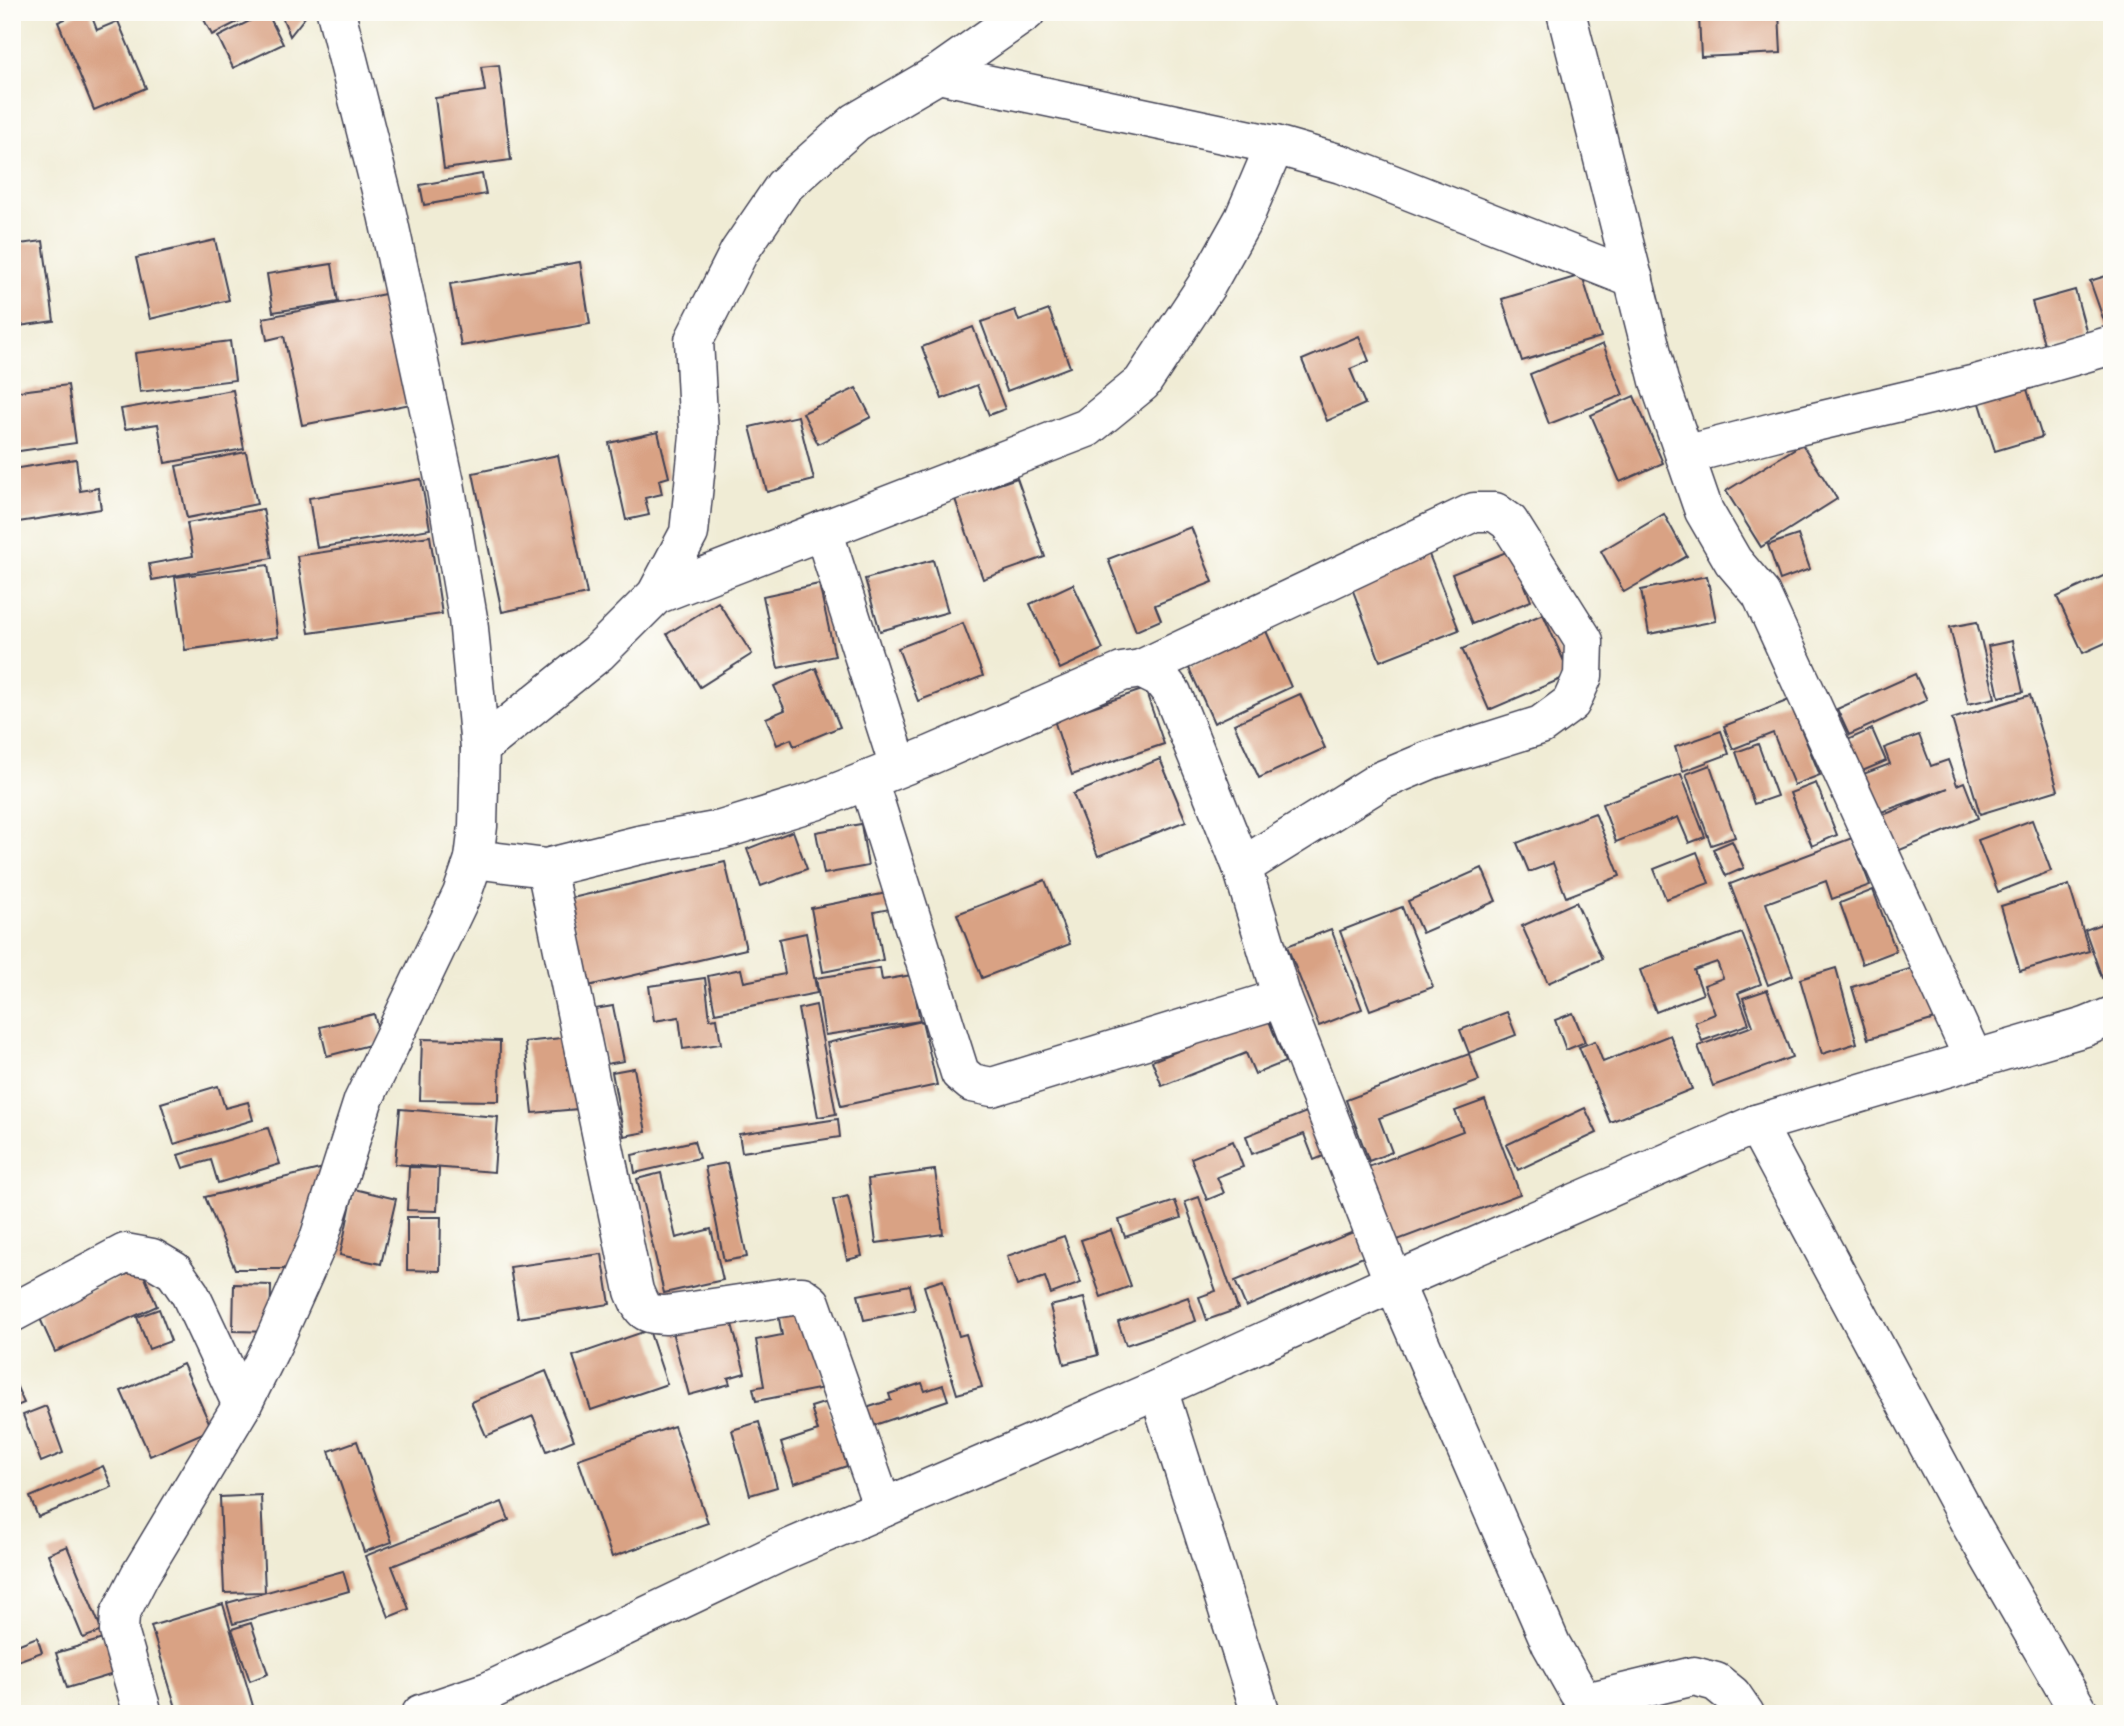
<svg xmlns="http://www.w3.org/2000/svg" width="2124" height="1726" font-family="'Gentium Book Plus',serif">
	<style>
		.building { fill: #d9a284 }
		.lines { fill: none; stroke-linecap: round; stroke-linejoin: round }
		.minor-casing { stroke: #414052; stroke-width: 41 }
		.minor { stroke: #fff; stroke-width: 38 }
	</style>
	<rect width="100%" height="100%" fill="#fdfcf7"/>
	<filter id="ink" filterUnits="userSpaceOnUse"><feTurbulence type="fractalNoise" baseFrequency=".0143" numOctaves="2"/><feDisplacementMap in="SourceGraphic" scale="14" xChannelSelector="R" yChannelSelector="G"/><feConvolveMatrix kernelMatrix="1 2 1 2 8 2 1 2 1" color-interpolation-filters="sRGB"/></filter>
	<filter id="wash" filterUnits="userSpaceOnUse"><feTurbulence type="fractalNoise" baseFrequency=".00686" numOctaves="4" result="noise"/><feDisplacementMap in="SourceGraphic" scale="28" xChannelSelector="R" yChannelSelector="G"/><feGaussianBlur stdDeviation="1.57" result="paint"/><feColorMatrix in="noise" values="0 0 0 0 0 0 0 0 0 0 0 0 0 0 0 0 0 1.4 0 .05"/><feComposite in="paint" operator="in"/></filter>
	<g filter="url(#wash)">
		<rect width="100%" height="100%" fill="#f0ecd5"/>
		<g id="blocks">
			<g class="building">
				<polygon points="81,12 90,12 97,30 118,21 146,88 94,110 58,22"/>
				<polygon points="200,12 257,12 212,35"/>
				<polygon points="267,12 283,44 233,68 218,37"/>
				<polygon points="280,12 309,12 290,36"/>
				<polygon points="1673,12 1779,12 1781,53 1701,57 1699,17 1673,18"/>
				<polygon points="499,65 511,160 444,169 435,98 485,91 481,67"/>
				<polygon points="482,174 486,194 424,205 420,185"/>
				<polygon points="215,240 229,300 150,319 136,258"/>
				<polygon points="43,241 54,321 12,327 12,245"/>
				<polygon points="580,262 590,324 461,346 450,284"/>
				<polygon points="332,264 338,302 273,312 267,274"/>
				<polygon points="2112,274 2112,331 2108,332 2090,281"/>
				<polygon points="1582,275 1601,337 1522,361 1502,299"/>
				<polygon points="2075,290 2088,338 2046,350 2032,302"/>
				<polygon points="395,292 416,403 302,425 284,336 267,340 263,318"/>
				<polygon points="1015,310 1019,321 1049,310 1070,367 1007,391 981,322"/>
				<polygon points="973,327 1005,409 989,415 977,385 942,399 922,347"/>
				<polygon points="1359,336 1369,361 1350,369 1365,404 1327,421 1302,360"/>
				<polygon points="230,341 235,380 140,392 135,353"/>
				<polygon points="1603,344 1623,395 1549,424 1530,374"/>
				<polygon points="2025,383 2042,437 1995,451 1978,397"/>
				<polygon points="68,385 76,443 12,452 12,392"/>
				<polygon points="856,388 871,417 818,444 803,413"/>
				<polygon points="233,390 244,449 165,463 158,424 125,429 121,409"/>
				<polygon points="1634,396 1663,463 1620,482 1591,415"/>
				<polygon points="798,416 814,480 767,492 750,427"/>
				<polygon points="658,432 669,477 659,480 662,494 645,498 649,515 626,520 609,443"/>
				<polygon points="1802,444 1837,499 1761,547 1726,491"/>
				<polygon points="246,452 257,504 187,518 176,466"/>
				<polygon points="558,455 587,594 502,612 473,473"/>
				<polygon points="76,459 80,491 98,488 101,509 12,523 12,469"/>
				<polygon points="1017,478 1045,557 983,579 955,499"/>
				<polygon points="421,479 430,529 317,548 309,498"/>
				<polygon points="263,509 272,558 152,580 149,564 193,556 187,523"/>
				<polygon points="1664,514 1687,556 1624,592 1601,551"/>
				<polygon points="1191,527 1213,582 1155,605 1161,620 1136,631 1108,559"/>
				<polygon points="1798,535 1810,569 1780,580 1768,545"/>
				<polygon points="430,536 442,614 309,633 297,556"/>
				<polygon points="1511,550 1531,601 1472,624 1452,574"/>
				<polygon points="1428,552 1459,630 1380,661 1350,583"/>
				<polygon points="933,560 948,612 880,631 865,579"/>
				<polygon points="268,565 278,637 185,650 175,577"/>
				<polygon points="2112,572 2112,640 2083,653 2057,597"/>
				<polygon points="1707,576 1716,621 1649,634 1641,590"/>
				<polygon points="819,584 835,656 778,668 763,596"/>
				<polygon points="1073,584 1103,649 1060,669 1030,604"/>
				<polygon points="718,602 752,654 700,687 667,634"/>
				<polygon points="1543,614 1570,675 1489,710 1462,649"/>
				<polygon points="1977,622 1995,698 1968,704 1950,627"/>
				<polygon points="963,623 983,676 918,701 898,648"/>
				<polygon points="1266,631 1291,687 1214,723 1188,666"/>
				<polygon points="2012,641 2023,692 1999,697 1988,646"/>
				<polygon points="816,668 840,727 794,746 791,739 777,745 766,718 785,710 774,686"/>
				<polygon points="1915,674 1927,700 1849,735 1837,709"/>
				<polygon points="1145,689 1164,744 1072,775 1054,720"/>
				<polygon points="1300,694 1325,748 1259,778 1234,724"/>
				<polygon points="2030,695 2058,790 1980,814 1952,719"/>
				<polygon points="1789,700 1820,775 1794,785 1773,733 1733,749 1724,726"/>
				<polygon points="1872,729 1886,761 1860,772 1845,741"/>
				<polygon points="1721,731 1729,754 1683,771 1675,747"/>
				<polygon points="1919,735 1931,766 1948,760 1957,785 1964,782 1978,818 1895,852 1881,816 1948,788 1873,815 1858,776 1890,764 1884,748"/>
				<polygon points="1758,744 1777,796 1754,804 1736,752"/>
				<polygon points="1160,759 1186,821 1098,856 1073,794"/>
				<polygon points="1710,765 1735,837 1711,845 1686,774"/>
				<polygon points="1681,774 1705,837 1689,843 1678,817 1616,842 1602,804"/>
				<polygon points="1816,783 1837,835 1812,846 1790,793"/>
				<polygon points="1595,813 1620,876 1566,897 1553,863 1529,872 1517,843"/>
				<polygon points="2032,820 2051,871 1998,892 1978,840"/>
				<polygon points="861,824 868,866 824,874 816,832"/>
				<polygon points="793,831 807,869 761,886 747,849"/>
				<polygon points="1852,838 1870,885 1832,899 1826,881 1766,903 1793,975 1768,985 1730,884"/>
				<polygon points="1732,841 1744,868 1726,876 1713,849"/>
				<polygon points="1697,852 1709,883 1666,899 1654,869"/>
				<polygon points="725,862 746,949 588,986 568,899"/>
				<polygon points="1482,868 1496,901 1422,933 1408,901"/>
				<polygon points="1045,880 1070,944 982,978 957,914"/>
				<polygon points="2069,885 2089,951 2020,971 2001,906"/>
				<polygon points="1873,890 1896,951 1862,964 1840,903"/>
				<polygon points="892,892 895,908 874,912 883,960 823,972 811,908"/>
				<polygon points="1576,902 1602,959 1548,983 1522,926"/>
				<polygon points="1402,907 1433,987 1370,1010 1340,931"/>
				<polygon points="2112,920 2112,975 2102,978 2085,930"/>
				<polygon points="1331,929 1362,1009 1319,1026 1287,946"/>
				<polygon points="806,933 817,993 715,1013 708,976 741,969 744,982 785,974 779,939"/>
				<polygon points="1742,933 1761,984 1738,993 1749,1024 1702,1041 1695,1022 1715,1014 1704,985 1723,978 1717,962 1694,970 1703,994 1656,1012 1640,970"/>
				<polygon points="1919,966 1935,1019 1868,1039 1852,987"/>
				<polygon points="880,968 882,980 912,975 920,1021 825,1035 816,978"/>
				<polygon points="1836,968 1857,1043 1822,1054 1800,979"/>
				<polygon points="705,978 710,1019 717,1018 721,1044 683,1049 679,1017 654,1021 649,986"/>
				<polygon points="1767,990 1792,1057 1713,1086 1698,1046 1753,1026 1743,998"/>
				<polygon points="816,1005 836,1114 818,1117 798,1009"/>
				<polygon points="613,1006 624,1061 606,1064 595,1009"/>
				<polygon points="1507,1012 1516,1035 1469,1053 1460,1030"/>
				<polygon points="1573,1013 1585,1042 1566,1050 1555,1020"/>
				<polygon points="374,1014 381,1042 327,1056 320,1027"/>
				<polygon points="1267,1016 1285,1062 1255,1074 1246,1053 1162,1086 1152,1061"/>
				<polygon points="922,1021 937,1085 841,1106 827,1043"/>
				<polygon points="1670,1035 1692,1089 1610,1122 1579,1047 1595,1041 1603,1062"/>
				<polygon points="570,1037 578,1109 533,1113 525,1042"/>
				<polygon points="422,1039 500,1041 499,1101 420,1100"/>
				<polygon points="1469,1054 1479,1081 1379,1118 1392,1152 1369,1161 1346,1100"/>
				<polygon points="634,1068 646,1132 624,1136 612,1072"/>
				<polygon points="218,1086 225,1108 248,1102 253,1120 174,1144 161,1103"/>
				<polygon points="1485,1100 1520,1194 1395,1241 1368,1167 1463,1131 1455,1111"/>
				<polygon points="1319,1107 1336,1151 1314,1160 1304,1134 1252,1154 1246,1136"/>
				<polygon points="1585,1108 1597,1133 1518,1170 1506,1145"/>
				<polygon points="400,1109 498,1117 494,1172 395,1164"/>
				<polygon points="838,1119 840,1137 742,1152 739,1134"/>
				<polygon points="268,1128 280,1164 218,1183 211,1160 183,1168 178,1155"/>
				<polygon points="694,1141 699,1158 635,1173 632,1155"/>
				<polygon points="1233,1141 1243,1167 1217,1177 1224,1193 1207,1200 1191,1158"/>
				<polygon points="727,1163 747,1257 724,1261 705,1167"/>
				<polygon points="409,1167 439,1168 437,1211 407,1210"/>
				<polygon points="324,1168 291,1269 235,1269 205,1197"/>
				<polygon points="935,1170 943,1234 876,1243 868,1179"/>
				<polygon points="661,1173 676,1238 711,1229 723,1280 664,1293 637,1179"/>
				<polygon points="354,1189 396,1199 381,1264 340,1255"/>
				<polygon points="848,1196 862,1256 847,1260 833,1200"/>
				<polygon points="1199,1197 1238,1309 1207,1320 1199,1297 1216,1291 1185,1202"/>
				<polygon points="1175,1201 1181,1218 1125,1237 1119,1220"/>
				<polygon points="407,1217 441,1217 440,1271 407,1270"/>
				<polygon points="1111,1230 1131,1286 1101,1297 1081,1240"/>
				<polygon points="1358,1230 1368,1255 1246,1307 1235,1281"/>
				<polygon points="1064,1236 1081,1283 1051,1294 1045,1277 1017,1286 1007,1256"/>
				<polygon points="602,1254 610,1304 518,1318 510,1267"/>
				<polygon points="141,1268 157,1306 55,1352 38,1314"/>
				<polygon points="943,1280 959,1336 966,1334 982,1387 957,1394 924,1286"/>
				<polygon points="234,1284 271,1285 270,1332 233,1331"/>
				<polygon points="910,1285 915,1310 864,1320 858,1295"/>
				<polygon points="1188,1297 1196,1321 1126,1345 1118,1322"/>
				<polygon points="1084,1298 1098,1355 1064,1364 1050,1306"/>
				<polygon points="809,1302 824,1388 756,1401 753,1388 764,1386 756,1340 782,1335 777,1308"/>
				<polygon points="159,1309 171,1341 149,1349 137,1317"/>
				<polygon points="728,1309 745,1373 728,1378 730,1384 689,1395 671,1328"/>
				<polygon points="649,1330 667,1384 591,1410 573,1356"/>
				<polygon points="183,1364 212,1429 150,1456 121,1391"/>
				<polygon points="546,1371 574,1440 547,1451 533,1416 486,1436 471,1402"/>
				<polygon points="12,1376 24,1403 12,1408"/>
				<polygon points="922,1383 925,1391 943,1385 948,1400 866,1428 860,1410 891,1400 889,1394"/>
				<polygon points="827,1402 847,1466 794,1483 781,1443 818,1431 811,1407"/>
				<polygon points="46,1406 63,1453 41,1462 23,1415"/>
				<polygon points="759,1422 777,1487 750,1495 732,1430"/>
				<polygon points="674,1426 708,1523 612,1557 578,1459"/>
				<polygon points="357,1441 392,1542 364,1552 329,1451"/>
				<polygon points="103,1466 112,1487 38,1517 30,1497"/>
				<polygon points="261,1495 265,1592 224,1593 220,1497"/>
				<polygon points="502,1502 509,1520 392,1566 409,1609 389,1617 365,1556"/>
				<polygon points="67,1546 102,1631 83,1638 48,1554"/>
				<polygon points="343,1571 349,1591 233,1624 227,1603"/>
				<polygon points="223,1604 253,1706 227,1714 178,1714 151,1626"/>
				<polygon points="251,1623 268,1674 250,1681 232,1629"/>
				<polygon points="37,1637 42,1652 12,1663 12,1647"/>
				<polygon points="106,1638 117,1673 67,1688 56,1653"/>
			</g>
		</g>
	</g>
	<g filter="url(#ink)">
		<use href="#blocks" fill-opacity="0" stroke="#414052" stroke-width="2"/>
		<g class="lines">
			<g class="minor-casing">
				<g id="minor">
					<polyline points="1566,12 1659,381 1704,511 1733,561 1761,594 1974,1060"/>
					<polyline points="938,74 1275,145 1341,164 1634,279"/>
					<polyline points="1685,455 1781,430 1976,384 2112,345"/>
					<polyline points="823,530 899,767"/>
					<polyline points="656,595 1087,428 1142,383 1206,286 1244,218 1275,145"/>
					<polyline points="1141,669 1474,512 1495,512 1509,522 1584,641 1583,676 1571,703 1541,725 1430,760 1380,781 1242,867"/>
					<polyline points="480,748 598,653 656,595 689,533 699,436 694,340 739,252 784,186 856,122 938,74 1026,12"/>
					<polyline points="868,780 960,1073 972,1083 992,1087 1282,998"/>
					<polyline points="474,859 546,868 639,845 721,830 815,801 868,780 931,755 1122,672 1141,669 1161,679 1172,693 1242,867 1282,998 1394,1283 1551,1644 1578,1692 1591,1701 1694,1676 1716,1682 1732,1695 1745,1714"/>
					<path d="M546,868L634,1291C643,1312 643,1314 666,1315L793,1296H802L811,1303L883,1508"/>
					<polyline points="1756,1124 1971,1525 2080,1714"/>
					<polyline points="12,1313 125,1253 152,1258 174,1271 190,1294 242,1405"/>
					<polyline points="1158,1389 1261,1714"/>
					<polyline points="143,1714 119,1631 120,1614 140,1575 242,1405 273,1343 318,1242 363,1101 462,894 474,859 478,826 480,748 468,618 445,483 387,214 336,12"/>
					<polyline points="421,1714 489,1691 779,1553 1158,1389 1417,1272 1756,1124 2085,1027 2112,1016"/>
				</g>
			</g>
			<use href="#minor" class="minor"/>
		</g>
	</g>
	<rect width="2124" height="1726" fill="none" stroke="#fdfcf7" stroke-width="42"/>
</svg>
